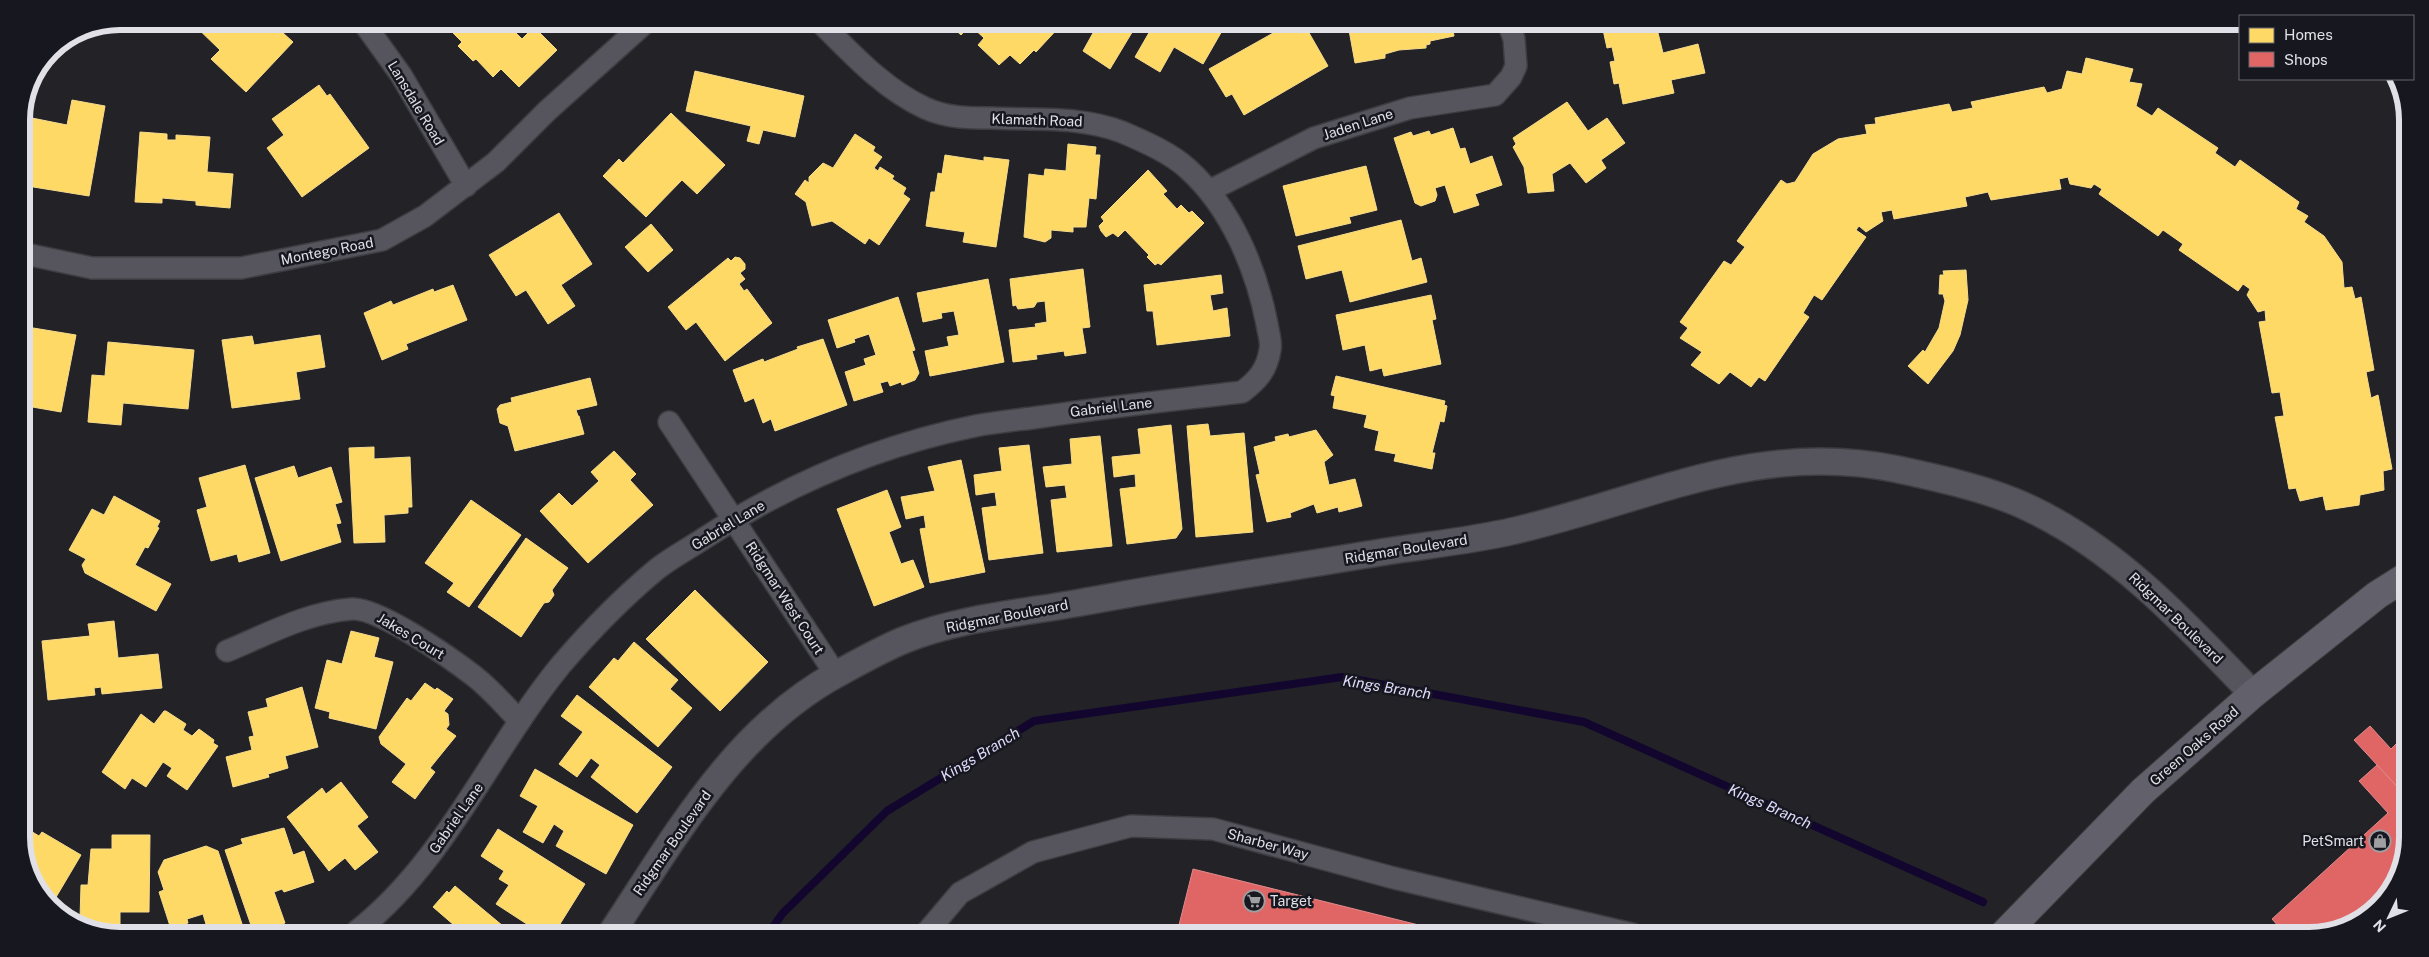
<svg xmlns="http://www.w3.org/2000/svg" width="2429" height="957" font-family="'Public Sans',sans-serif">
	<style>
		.homes { fill: #ffd966; stroke: #f6db8c }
		.shops { fill: #e06666; stroke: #e08b8c }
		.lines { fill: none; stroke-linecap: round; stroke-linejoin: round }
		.stream { stroke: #12062e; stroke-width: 8 }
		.minor-casing { stroke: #3d3d41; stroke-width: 24 }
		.tertiary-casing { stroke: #3d3d41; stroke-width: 29 }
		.secondary-casing { stroke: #3d3d41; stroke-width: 30 }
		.minor { stroke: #56555d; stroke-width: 21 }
		.tertiary { stroke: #56555d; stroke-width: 26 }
		.secondary { stroke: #62616b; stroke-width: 28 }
		.labels { text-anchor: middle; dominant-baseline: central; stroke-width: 5; stroke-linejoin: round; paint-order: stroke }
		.street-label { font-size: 14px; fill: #e0e0e6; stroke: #17171f }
		.poi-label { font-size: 14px; fill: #e0e0e6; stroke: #17171f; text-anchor: end }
		.water-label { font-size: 15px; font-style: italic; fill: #dedbfc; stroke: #17171f }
		.rim { fill: none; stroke: #e0e0e6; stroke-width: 6 }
	</style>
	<rect width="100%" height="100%" fill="#222227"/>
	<g class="homes">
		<polygon points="190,21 271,22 293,42 246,92 211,59 220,50"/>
		<polygon points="442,22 498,22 501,25 505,22 522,39 534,27 557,50 519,87 501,69 493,77 476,59 473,61 458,46 462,42"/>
		<polygon points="949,24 949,23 1062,24 1036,52 1034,50 1020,64 1010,55 999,65 978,45 984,38 970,25 961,35"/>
		<polygon points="1098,24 1137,24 1110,69 1083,51"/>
		<polygon points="1154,24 1226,24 1203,64 1174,47 1160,72 1135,57"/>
		<polygon points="1276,24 1304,24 1328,66 1244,115 1232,94 1226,97 1209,69 1275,32 1272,26"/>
		<polygon points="1379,24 1452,24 1454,36 1430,41 1430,44 1426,45 1426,48 1399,50 1385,54 1385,58 1355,63 1349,30"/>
		<polygon points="1602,25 1656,25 1663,53 1698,44 1705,73 1671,80 1674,93 1623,104 1619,83 1614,84 1610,62 1615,61 1612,47 1607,48"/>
		<polygon points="2086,58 2133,69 2129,82 2142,84 2136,106 2152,116 2158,108 2218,148 2215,153 2235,167 2240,160 2299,202 2296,209 2308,216 2304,222 2324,236 2342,262 2344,288 2352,287 2355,299 2361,297 2374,370 2366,372 2371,398 2378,395 2392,469 2383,471 2384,490 2360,495 2359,505 2326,510 2323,496 2300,501 2296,488 2289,489 2275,417 2284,416 2280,392 2272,393 2259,322 2266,321 2265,310 2258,312 2247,295 2250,289 2243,284 2238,291 2179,250 2183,244 2163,230 2158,236 2099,194 2102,189 2094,184 2091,188 2070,184 2068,177 2059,179 2061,189 1991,200 1988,192 1965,197 1967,206 1894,219 1892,210 1881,212 1883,221 1866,232 1859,226 1856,230 1866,237 1822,300 1814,295 1803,313 1809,317 1765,381 1759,377 1751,387 1730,372 1719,384 1691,365 1702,352 1680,338 1688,328 1680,322 1724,261 1731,265 1745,247 1737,241 1781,180 1787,184 1795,182 1813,154 1838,139 1867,134 1865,125 1876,124 1875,118 1949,104 1952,112 1973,108 1971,102 2044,87 2047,93 2062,89 2067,71 2082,74"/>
		<polygon points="695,71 804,96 795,137 763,130 759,144 747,141 751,126 686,111"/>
		<polygon points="319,85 327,96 330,94 369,148 302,197 267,148 284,135 272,119"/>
		<polygon points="72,100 105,106 89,196 21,185 32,118 67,125"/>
		<polygon points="1567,102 1588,131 1607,118 1625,143 1601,160 1606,168 1586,183 1570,163 1552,174 1554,191 1528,193 1524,167 1513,147 1516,144 1513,138"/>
		<polygon points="671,113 725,165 697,194 682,180 646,217 603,176 619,159 623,163"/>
		<polygon points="1453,128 1460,149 1465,148 1470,164 1492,156 1502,185 1475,194 1479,205 1454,213 1445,185 1435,188 1437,195 1435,201 1421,206 1415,203 1394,138 1411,132 1413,136 1429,131 1431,135"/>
		<polygon points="140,132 167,134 167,140 176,140 176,135 210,137 207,172 233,174 230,208 196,205 196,201 162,198 162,203 135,202"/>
		<polygon points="855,134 875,147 873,151 882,157 874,168 878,171 880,167 894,176 892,179 906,188 903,194 910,199 879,245 869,238 865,244 832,221 812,226 806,202 795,194 805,180 809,183 809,177 823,163 833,168"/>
		<polygon points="1068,144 1096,147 1095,155 1100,155 1096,199 1089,198 1086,227 1073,227 1073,232 1051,230 1051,238 1045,242 1024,237 1029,174 1044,176 1045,169 1066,171"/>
		<polygon points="945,155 984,161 984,157 1009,160 996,247 963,242 965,232 926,226 931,192 935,192 938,173 942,174"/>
		<polygon points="1366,166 1377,210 1349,217 1351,223 1296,236 1283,186"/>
		<polygon points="1148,170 1167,191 1163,194 1177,209 1181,205 1189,213 1192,211 1204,223 1161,265 1158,263 1155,265 1147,257 1149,255 1125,230 1118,237 1113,233 1106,237 1101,231 1099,226 1104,221 1101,217"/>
		<polygon points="559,213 592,264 561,285 575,306 548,324 526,290 516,296 489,255"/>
		<polygon points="1401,220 1412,261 1421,258 1427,282 1350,302 1342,270 1306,279 1298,246"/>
		<polygon points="651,224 673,250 648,272 625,247"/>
		<polygon points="735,257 740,258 745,264 745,269 740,273 745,279 739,284 744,291 747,289 772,323 725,361 696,322 686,330 668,307 728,258 731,261"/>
		<polygon points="1083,269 1090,327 1082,328 1086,353 1065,356 1064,351 1036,355 1037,359 1013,362 1009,330 1036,327 1035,324 1047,322 1045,301 1037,302 1034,307 1018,309 1016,305 1013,306 1010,279"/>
		<polygon points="1966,270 1968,300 1960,335 1953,351 1928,384 1908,366 1923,350 1925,352 1939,328 1945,301 1943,294 1939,294 1940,275 1944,275 1943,271"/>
		<polygon points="1221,275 1223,293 1210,295 1213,311 1227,308 1230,336 1157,345 1153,311 1147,311 1144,285"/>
		<polygon points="988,279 1004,362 930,376 925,351 949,346 947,337 959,335 954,311 941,313 942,318 923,322 917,293"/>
		<polygon points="453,285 467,320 406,344 408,349 382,360 364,313 391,301 393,305 433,289 434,292"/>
		<polygon points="1431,295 1436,319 1432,320 1441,364 1384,376 1382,368 1370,371 1365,345 1343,350 1336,315"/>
		<polygon points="898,297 915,350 912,351 919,373 915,380 902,385 901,382 890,386 888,381 880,383 883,392 854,401 845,372 866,365 864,359 876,355 869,334 854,339 855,342 837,348 828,320"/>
		<polygon points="21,326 76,335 61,412 21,405 25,384 21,383"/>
		<polygon points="320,335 325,367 296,372 300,399 232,408 222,340 252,336 254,345"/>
		<polygon points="823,339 847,405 775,431 771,419 763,423 754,398 745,402 733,370 763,359 764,362 798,349 797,347"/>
		<polygon points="108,342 194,350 188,409 123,403 121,425 88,422 92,375 105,376"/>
		<polygon points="1336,376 1445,401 1444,405 1447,406 1444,422 1440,421 1432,453 1435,453 1432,469 1394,461 1396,454 1375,450 1379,431 1364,427 1367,415 1333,408 1335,396 1331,395"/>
		<polygon points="590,378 597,405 576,410 578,416 579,416 584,434 515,451 508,426 500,423 497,409 500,405 512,402 511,398"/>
		<polygon points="1208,424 1210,436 1244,433 1253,532 1196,537 1187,426"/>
		<polygon points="1171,425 1182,529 1176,538 1127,544 1120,489 1136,487 1135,474 1114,477 1112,457 1141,454 1138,429"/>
		<polygon points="1316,430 1333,455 1324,462 1329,485 1355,479 1362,506 1339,512 1338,507 1317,513 1314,504 1290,513 1291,517 1267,522 1256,475 1260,474 1254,447 1276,441 1275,437 1288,434 1289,437"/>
		<polygon points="1100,436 1112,546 1057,552 1051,500 1067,498 1065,485 1046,487 1043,467 1072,464 1070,439"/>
		<polygon points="1029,445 1043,553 989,560 982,508 997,506 995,492 976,495 974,475 1002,471 999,448"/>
		<polygon points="374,447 374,459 410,457 412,507 408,507 408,513 384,515 385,542 354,543 349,448"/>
		<polygon points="614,451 636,474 630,480 653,505 588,563 540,511 559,493 572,506 599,481 591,472"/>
		<polygon points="961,460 985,572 930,583 920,529 926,528 924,515 906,519 901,497 935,491 928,467"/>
		<polygon points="245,465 270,553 239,562 237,554 211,561 197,510 207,507 199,478"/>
		<polygon points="294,466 298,478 331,467 342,502 335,504 341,523 336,524 341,542 281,561 255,478"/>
		<polygon points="887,490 901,527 889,532 901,564 913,560 924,587 874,606 837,509"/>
		<polygon points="114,496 160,521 157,527 159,528 148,548 145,547 135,565 171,584 156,611 85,573 82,565 86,559 69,550 92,509 104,515"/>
		<polygon points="471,500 521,535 469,607 447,592 454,583 425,563"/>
		<polygon points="526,538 568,568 552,590 554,595 549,602 544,603 521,637 478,607"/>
		<polygon points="695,590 768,662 720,711 646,639"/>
		<polygon points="114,621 118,658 158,654 162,688 102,694 101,687 94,688 95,695 48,700 42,641 90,636 88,624"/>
		<polygon points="351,631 379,638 374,657 393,662 376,729 329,718 330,712 315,708 327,660 342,664"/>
		<polygon points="634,642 678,680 670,689 692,708 658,747 589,687 614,658 618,661"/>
		<polygon points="425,683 435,690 437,688 453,699 444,711 448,714 449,725 446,729 456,736 430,768 435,772 415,799 392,782 406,764 381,744 379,737 407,698 411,701"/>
		<polygon points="302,687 318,747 285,756 288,768 268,774 269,777 233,787 226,757 252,750 249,737 254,736 248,712 268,707 266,699"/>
		<polygon points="577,695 672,767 637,813 591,777 600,765 591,758 577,777 559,764 583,732 561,716"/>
		<polygon points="164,711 166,711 186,724 183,730 192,736 199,729 214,740 213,743 218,746 187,790 167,776 172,768 163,762 146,787 132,778 125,789 102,772 141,714 154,724"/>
		<polygon points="535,769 633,825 606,874 556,846 564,831 554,824 543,843 523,832 538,806 520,796"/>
		<polygon points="341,782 368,817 357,826 378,852 355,870 345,858 329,871 287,817 322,788 326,794"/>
		<polygon points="24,827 39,836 42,832 81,855 52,904 41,897 21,844 21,832"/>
		<polygon points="284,828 293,855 304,851 314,882 284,892 282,889 274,892 285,923 260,931 253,931 225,850 243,844 241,839"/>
		<polygon points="498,829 585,884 555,932 539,932 496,904 509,885 499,879 504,871 481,856"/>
		<polygon points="112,835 150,835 149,912 120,912 120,931 88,930 87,918 80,918 81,885 88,885 91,849 112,849"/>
		<polygon points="206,846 218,851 244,930 208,931 203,914 187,919 188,923 171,929 159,892 164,890 158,872 164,860"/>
		<polygon points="455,886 509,931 451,931 455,926 433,907 447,891 449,893"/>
	</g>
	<g class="shops">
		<polygon points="2370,726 2391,749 2403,737 2403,793 2354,740"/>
		<polygon points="2377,765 2403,793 2402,869 2364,919 2310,936 2287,936 2272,919 2388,813 2359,781"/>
		<polygon points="1193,869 1455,934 1177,933"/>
	</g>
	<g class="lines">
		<polyline class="stream" points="769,932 783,913 887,811 1034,721 1342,677 1584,722 1983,902"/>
		<g class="minor-casing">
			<g id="minor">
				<polyline points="363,22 401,75 466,186"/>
				<polyline points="1209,191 1314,138 1410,108 1495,95 1511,77 1516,66 1514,39 1509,25"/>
				<polyline points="21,253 92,268 241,268 382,240 425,216 496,162 547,111 645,23"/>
				<polyline points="669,422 836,675"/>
				<path d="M227,651C268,634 308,612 352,609C378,607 452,659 474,676C491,689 505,706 520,721"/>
				<path d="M357,931C446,861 490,752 560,666C589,632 622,598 657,569C671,558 688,549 703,539C786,485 877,446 975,426C996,422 1018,420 1040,417C1107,407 1174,400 1242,392C1257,381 1267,370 1270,350C1272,342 1268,332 1267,324C1256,268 1231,208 1188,169C1171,153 1143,141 1122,132C1081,116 1035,120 992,118C968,118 947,118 925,108C884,89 853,55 821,23"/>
				<polyline points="927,932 960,893 1033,852 1131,826 1213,829 1394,878 1632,934"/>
			</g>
		</g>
		<g class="tertiary-casing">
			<path id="tertiary" d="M612,932C675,837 734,730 837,674C859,662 882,649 904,640C959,618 1021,613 1078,603C1179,584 1281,569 1383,552C1426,545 1470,541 1513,531C1645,501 1755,440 1896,469C1938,478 1993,490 2031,509C2119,551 2186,624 2253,694"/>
		</g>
		<g class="secondary-casing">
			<polyline id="secondary" points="2003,935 2143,791 2253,694 2377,595 2404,578"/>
		</g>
		<use href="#minor" class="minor"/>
		<use href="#tertiary" class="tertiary"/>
		<use href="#secondary" class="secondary"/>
	</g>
	<defs>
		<g id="shop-ring" transform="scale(1.125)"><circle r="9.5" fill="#17171f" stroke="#9e9ea3" stroke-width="1.5"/><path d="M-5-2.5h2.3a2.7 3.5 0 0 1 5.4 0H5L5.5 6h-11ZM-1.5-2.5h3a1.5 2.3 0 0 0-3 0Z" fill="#9e9ea3"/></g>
		<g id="supermarket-ring" transform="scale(1.125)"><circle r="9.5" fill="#17171f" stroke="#9e9ea3" stroke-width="1.5"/><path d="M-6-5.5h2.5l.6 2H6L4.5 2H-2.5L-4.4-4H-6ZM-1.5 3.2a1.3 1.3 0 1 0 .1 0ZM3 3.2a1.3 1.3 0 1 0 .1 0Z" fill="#9e9ea3"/></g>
	</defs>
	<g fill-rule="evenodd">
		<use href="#shop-ring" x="2380" y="841"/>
		<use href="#supermarket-ring" x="1254" y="901"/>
	</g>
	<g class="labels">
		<g class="street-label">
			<text transform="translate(416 103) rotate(59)">Lansdale Road</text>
			<text transform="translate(1037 120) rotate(2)">Klamath Road</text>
			<text transform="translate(1358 124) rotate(-18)">Jaden Lane</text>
			<text transform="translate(327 251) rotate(-11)">Montego Road</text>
			<text transform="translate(1111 407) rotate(-7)">Gabriel Lane</text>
			<text transform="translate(728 525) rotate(-31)">Gabriel Lane</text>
			<text transform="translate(1406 549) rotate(-9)">Ridgmar Boulevard</text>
			<text transform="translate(785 598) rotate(57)">Ridgmar West Court</text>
			<text transform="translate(1007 616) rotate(-11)">Ridgmar Boulevard</text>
			<text transform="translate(2176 618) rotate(44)">Ridgmar Boulevard</text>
			<text transform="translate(411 636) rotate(31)">Jakes Court</text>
			<text transform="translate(2194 746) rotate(-41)">Green Oaks Road</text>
			<text transform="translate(456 818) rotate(-55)">Gabriel Lane</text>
			<text transform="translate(672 843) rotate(-55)">Ridgmar Boulevard</text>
			<text transform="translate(1268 844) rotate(15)">Sharber Way</text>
		</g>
		<g class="poi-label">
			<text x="2364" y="841">PetSmart</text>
			<text x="1270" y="901" text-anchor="start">Target</text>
		</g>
		<g class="water-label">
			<text transform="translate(1387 687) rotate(9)">Kings Branch</text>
			<text transform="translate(980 754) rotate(-31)">Kings Branch</text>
			<text transform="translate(1770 806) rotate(24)">Kings Branch</text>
		</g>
	</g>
	<path d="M0 0H2429V957H0ZM120 30H2309A90 90 0 0 1 2399 120V837A90 90 0 0 1 2309 927H120A90 90 0 0 1 30 837V120A90 90 0 0 1 120 30Z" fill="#17171f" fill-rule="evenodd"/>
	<path class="rim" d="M120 30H2309A90 90 0 0 1 2399 120V837A90 90 0 0 1 2309 927H120A90 90 0 0 1 30 837V120A90 90 0 0 1 120 30Z"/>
	<rect x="2239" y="15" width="175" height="65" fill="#17171f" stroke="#67676f"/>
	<rect x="2249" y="28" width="25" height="15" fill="#ffd966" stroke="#67676f"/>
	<text x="2284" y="40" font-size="15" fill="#e0e0e6">Homes</text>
	<rect x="2249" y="52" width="25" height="15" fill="#e06666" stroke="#67676f"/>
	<text x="2284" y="65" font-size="15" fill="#e0e0e6">Shops</text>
	<g transform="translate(2389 917) rotate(227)" stroke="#17171f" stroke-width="4" paint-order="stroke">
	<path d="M0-4L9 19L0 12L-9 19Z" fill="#e0e0e6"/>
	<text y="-8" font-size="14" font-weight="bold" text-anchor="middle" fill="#e0e0e6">N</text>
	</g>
</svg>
